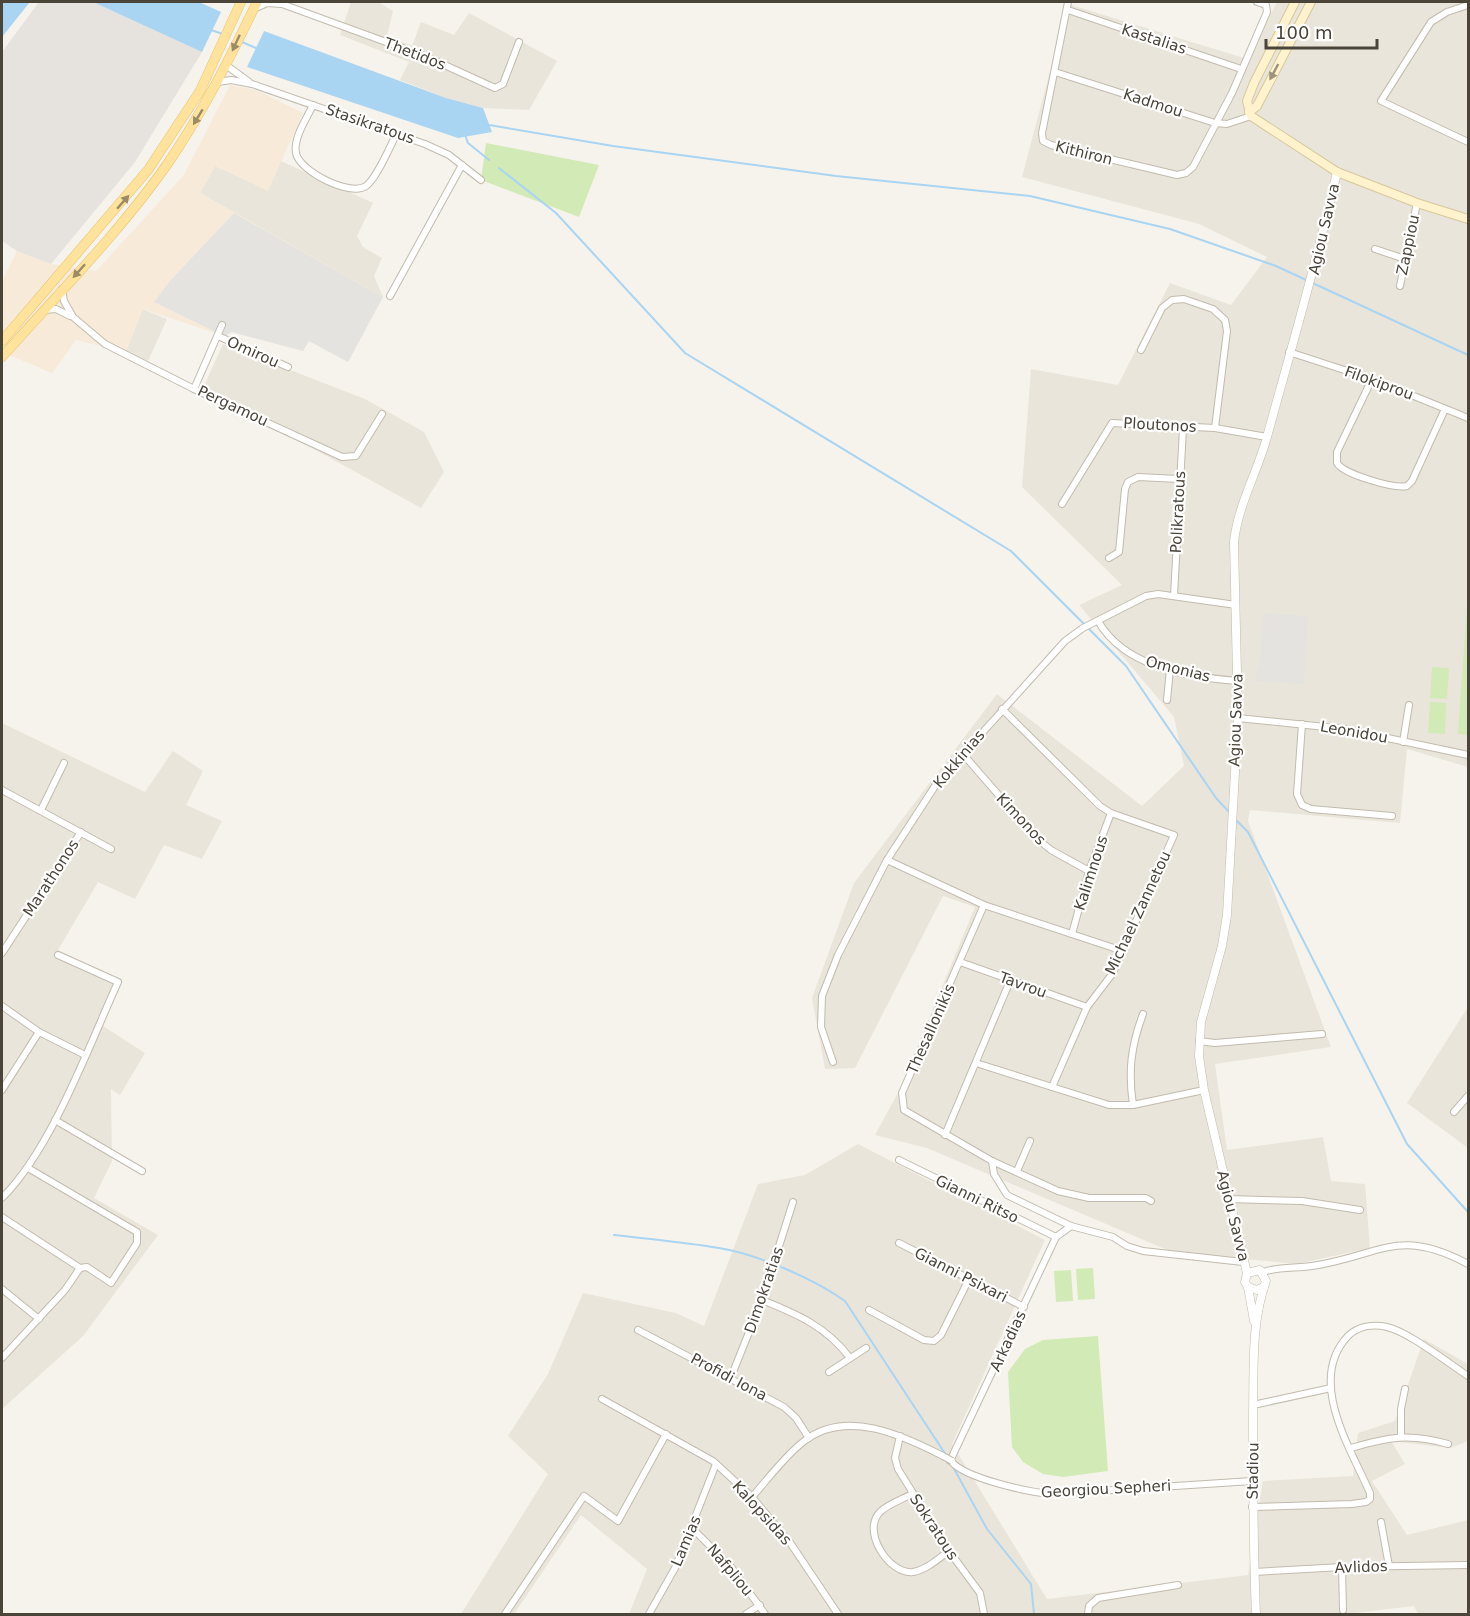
<svg xmlns="http://www.w3.org/2000/svg" width="1470" height="1616" font-family="'DejaVu Sans',sans-serif">
	<style>
		.residential { fill: #eae5da }
		.commercial { fill: #f7ead8 }
		.industrial { fill: #e6e2dd }
		.green { fill: #d2eab5 }
		.parking { fill: #e5e3e0 }
		.water { fill: #a9d4f2 }
		.lines { fill: none; stroke-linecap: round; stroke-linejoin: round }
		.stream { stroke: #a9d4f2; stroke-width: 2 }
		.minor-casing { stroke: #c2bbae; stroke-width: 8 }
		.tertiary-casing { stroke: #c2bbae; stroke-width: 9 }
		.secondary-casing { stroke: #d6c79b; stroke-width: 10 }
		.primary-casing { stroke: #e6c16a; stroke-width: 10 }
		.minor { stroke: #fff; stroke-width: 6 }
		.tertiary { stroke: #fff; stroke-width: 8 }
		.secondary { stroke: #fff3cd; stroke-width: 8 }
		.primary { stroke: #ffe39c; stroke-width: 9 }
		.minor-bridge-casing { stroke: #c2bbae; stroke-width: 8; stroke-linecap: butt }
		.minor-bridge { stroke: #fff; stroke-width: 6 }
		.oneway { fill: #9c8c66 }
		.oneway2 { fill: #9c937c }
		.labels { text-anchor: middle; dominant-baseline: central; stroke-width: 4.5; stroke-linejoin: round; paint-order: stroke }
		.street-label { font-size: 15px; fill: #4b4439; stroke: #fff }
	</style>
	<rect width="100%" height="100%" fill="#f6f3ec"/>
	<g class="residential">
		<polygon points="351,2 378,2 393,11 387,36 412,46 421,22 454,35 469,13 557,61 529,110 483,108 446,98 400,80 409,62 340,35"/>
		<polygon points="1277,2 1468,2 1468,767 1407,749 1400,823 1250,810 1248,821 1331,1047 1215,1064 1227,1150 1323,1137 1331,1181 1365,1184 1370,1248 1297,1264 1172,1252 927,1148 875,1135 899,1091 975,907 943,896 855,1068 825,1069 812,998 854,883 997,694 1142,806 1184,766 1174,717 1079,605 1122,585 1022,487 1031,369 1118,385 1170,283 1231,305 1267,257 1199,224 1022,177 1068,4 1247,59"/>
		<polygon points="281,161 373,203 357,236 363,247 382,258 374,276 383,297 200,193 215,166 268,190"/>
		<polygon points="142,309 167,319 148,361 126,352"/>
		<polygon points="223,344 365,399 424,432 444,472 421,508 203,388"/>
		<polygon points="2,723 145,792 173,751 203,771 186,805 222,821 202,859 164,845 135,899 98,882 58,950 122,981 103,1026 145,1053 120,1095 111,1089 112,1161 94,1198 158,1235 83,1336 2,1409"/>
		<polygon points="1468,1007 1468,1148 1407,1103"/>
		<polygon points="858,1144 1045,1240 952,1444 1047,1599 1248,1575 1263,1481 1353,1476 1358,1433 1395,1421 1424,1339 1468,1364 1468,1441 1451,1448 1391,1441 1405,1464 1372,1481 1407,1535 1468,1520 1468,1614 1418,1614 1414,1606 1346,1614 629,1614 647,1569 581,1515 514,1614 461,1614 548,1474 508,1436 548,1374 583,1293 676,1313 704,1326 758,1184 805,1175"/>
	</g>
	<polygon class="commercial" points="230,85 256,90 303,113 268,191 215,166 200,193 383,297 348,362 309,341 303,351 232,332 224,336 143,309 126,352 76,340 52,373 2,352 2,281 17,251 51,264 96,271 184,175"/>
	<polygon class="industrial" points="39,2 93,2 202,52 135,162 51,264 17,251 2,241 2,52"/>
	<g class="green">
		<polygon points="486,143 599,165 579,217 481,180"/>
		<polygon points="1468,593 1468,735 1458,734"/>
		<polygon points="1432,667 1449,668 1447,699 1430,698"/>
		<polygon points="1430,702 1446,703 1445,734 1428,733"/>
		<polygon points="1093,1268 1095,1299 1078,1300 1076,1269"/>
		<polygon points="1071,1270 1073,1301 1056,1302 1054,1271"/>
		<polygon points="1098,1336 1108,1471 1063,1477 1043,1474 1023,1462 1012,1447 1008,1372 1025,1349 1043,1340"/>
	</g>
	<g class="parking">
		<polygon points="234,213 383,297 348,362 309,341 303,351 232,332 224,336 154,302 170,281"/>
		<polygon points="1263,613 1308,616 1304,684 1256,681 1257,666 1260,666"/>
	</g>
	<g class="water">
		<polygon points="2,2 30,2 2,37"/>
		<polygon points="93,2 199,2 221,12 202,52"/>
		<polygon points="264,31 446,98 483,108 492,132 458,138 247,67"/>
	</g>
	<g class="lines">
		<g class="stream">
			<polyline points="211,30 223,34"/>
			<polyline points="242,42 256,48"/>
			<polyline points="489,125 613,146 836,176 1030,196 1170,229 1276,266 1468,355"/>
			<polyline points="465,135 468,143 489,160"/>
			<polyline points="499,168 556,213 685,353 1011,551 1126,666 1216,798 1230,813"/>
			<polyline points="1234,818 1248,832 1407,1144 1468,1212"/>
			<path d="M614,1235C648,1239 684,1242 719,1248C757,1254 814,1279 845,1301L946,1455"/>
			<polyline points="952,1465 987,1529 1031,1584 1034,1614"/>
		</g>
		<g class="minor-casing">
			<g id="minor">
				<polyline points="1068,2 1042,133 1043,141 1051,145 1177,175 1186,173 1193,167 1232,93 1267,12 1266,5 1257,2"/>
				<polyline points="1468,5 1447,12 1431,22 1381,101 1468,142"/>
				<polyline points="256,8 267,3 282,4 427,57 495,88 503,84 519,42"/>
				<polyline points="1068,10 1241,69"/>
				<polyline points="226,65 249,82"/>
				<polyline points="1055,72 1215,123 1227,124 1251,116"/>
				<polyline points="218,82 231,80 252,84 425,144 449,155 481,180"/>
				<path d="M313,105C307,118 293,138 296,153C299,171 350,197 366,186C377,178 390,146 397,133"/>
				<polyline points="1375,249 1405,259"/>
				<polyline points="1400,286 1417,203"/>
				<polyline points="62,289 64,301 73,317 105,344 194,389 342,457 356,456 382,414"/>
				<polyline points="390,296 462,165"/>
				<polyline points="44,310 56,309 70,316"/>
				<polyline points="218,336 288,367"/>
				<polyline points="1141,350 1162,308 1172,300 1184,299 1213,309 1225,320 1227,331 1215,428"/>
				<polyline points="1289,352 1372,379 1468,418"/>
				<path d="M1372,379L1337,452V463C1343,474 1394,489 1407,486L1412,481L1445,409"/>
				<polyline points="194,389 222,325"/>
				<polyline points="1062,504 1112,423 1215,428 1267,437"/>
				<polyline points="1109,558 1119,552 1125,489 1128,482 1138,477 1179,479"/>
				<polyline points="1174,596 1183,428"/>
				<path d="M1098,621C1125,668 1189,677 1238,681"/>
				<polyline points="1167,700 1170,669"/>
				<polyline points="1002,709 1100,806 1111,813 1174,835 1113,973 1087,1007 1052,1087"/>
				<polyline points="1238,718 1345,729 1468,755"/>
				<polyline points="1302,724 1297,794 1302,805 1311,809 1392,816"/>
				<polyline points="1403,742 1409,705"/>
				<polyline points="963,754 1035,837 1051,850 1089,871"/>
				<polyline points="2,790 111,849"/>
				<polyline points="41,810 64,763"/>
				<polyline points="887,860 984,905 1123,951"/>
				<polyline points="984,905 902,1093 904,1110 992,1161 1058,1191 1089,1198 1146,1198 1151,1201"/>
				<polyline points="1072,934 1089,871 1111,813"/>
				<polyline points="2,953 81,832"/>
				<polyline points="960,962 1087,1007"/>
				<polyline points="2,1006 39,1032 85,1055"/>
				<polyline points="1199,1041 1215,1043 1322,1034"/>
				<polyline points="833,1062 821,1027 822,996 838,955 887,860 937,783 1065,641 1083,628 1146,596 1158,594 1236,605"/>
				<polyline points="976,1063 1109,1105 1133,1105 1204,1090"/>
				<polyline points="2,1090 39,1032"/>
				<path d="M1133,1105C1128,1071 1131,1046 1143,1014"/>
				<polyline points="1454,1112 1468,1096"/>
				<polyline points="55,1120 142,1171"/>
				<polyline points="945,1135 1010,981"/>
				<polyline points="899,1160 1056,1237"/>
				<polyline points="992,1161 994,1174 1007,1195 1071,1226 1113,1237 1127,1246 1143,1251 1243,1262"/>
				<polyline points="28,1168 137,1232 137,1243 111,1283 87,1267 80,1268"/>
				<polyline points="1017,1171 1030,1141"/>
				<path d="M2,1198C52,1148 88,1048 118,982L58,955"/>
				<polyline points="1228,1199 1302,1201 1360,1210"/>
				<polyline points="2,1217 80,1268 65,1290 2,1358"/>
				<polyline points="899,1243 1024,1307"/>
				<path d="M1263,1272C1281,1266 1299,1269 1318,1265C1384,1253 1400,1228 1468,1264"/>
				<polyline points="2,1289 39,1319"/>
				<path d="M762,1300C797,1314 827,1327 850,1358"/>
				<polyline points="869,1310 924,1340 934,1341 941,1335 969,1279"/>
				<polyline points="638,1330 784,1407 796,1418 809,1438"/>
				<polyline points="829,1372 866,1348"/>
				<polyline points="731,1377 762,1300 793,1202"/>
				<polyline points="602,1399 713,1461 752,1497 791,1544 838,1614"/>
				<polyline points="1253,1405 1331,1388"/>
				<polyline points="900,1436 895,1458 898,1469 949,1551 980,1593 984,1614"/>
				<polyline points="1401,1436 1401,1409 1405,1389"/>
				<path d="M1351,1448C1389,1437 1409,1433 1448,1444"/>
				<polyline points="950,1461 1056,1237 1071,1226"/>
				<path d="M951,1461C964,1478 1027,1492 1052,1494L1252,1481"/>
				<path d="M912,1494C903,1499 888,1504 880,1512C861,1531 889,1575 913,1572C926,1570 938,1559 949,1551"/>
				<path d="M752,1497C768,1479 784,1457 803,1442C845,1408 902,1435 943,1456"/>
				<path d="M1252,1507L1352,1504L1366,1502L1370,1499V1493C1351,1449 1306,1380 1348,1336C1358,1326 1373,1324 1387,1327C1409,1332 1448,1363 1468,1376"/>
				<polyline points="1381,1522 1389,1566"/>
				<polyline points="692,1528 731,1567 765,1614"/>
				<polyline points="1342,1567 1343,1610"/>
				<polyline points="1254,1572 1342,1567 1468,1565"/>
				<polyline points="505,1614 584,1496 618,1521 666,1434"/>
				<polyline points="649,1614 675,1568 716,1464"/>
				<polyline points="746,1614 760,1605"/>
				<polyline points="1088,1614 1089,1606 1098,1598 1178,1585"/>
			</g>
		</g>
		<g class="tertiary-casing">
			<g id="tertiary">
				<path d="M1247,1273L1204,1090L1199,1056L1201,1022L1222,946L1227,915L1238,718L1234,542C1238,505 1257,473 1267,437C1291,349 1317,262 1337,172"/>
				<path d="M1247,1273L1260,1270L1266,1281C1251,1323 1254,1368 1253,1413C1253,1480 1253,1547 1256,1614"/>
				<polyline points="1247,1273 1245,1282 1248,1287 1257,1290 1264,1287"/>
				<polyline points="1248,1287 1254,1321"/>
			</g>
		</g>
		<g class="secondary-casing">
			<g id="secondary">
				<polyline points="1295,2 1254,83 1247,101 1251,116 1337,172 1417,203 1468,219"/>
				<polyline points="1249,112 1257,106 1311,2"/>
			</g>
		</g>
		<g class="primary-casing">
			<g id="primary">
				<polyline points="2,341 148,170 200,91 241,2"/>
				<path d="M2,357C57,295 118,234 166,166C202,114 230,58 257,2"/>
			</g>
		</g>
		<use href="#minor" class="minor"/>
		<use href="#tertiary" class="tertiary"/>
		<use href="#secondary" class="secondary"/>
		<use href="#primary" class="primary"/>
		<g class="minor-bridge-casing">
			<polyline id="minor-bridge" points="943,1456 952,1461"/>
		</g>
		<use href="#minor-bridge" class="minor-bridge"/>
	</g>
	<defs><path id="oneway-solid" d="M-6-.8H1V-3.2L6.5 0L1 3.2V.8H-6Z" transform="scale(1.5)"/></defs>
	<g class="oneway">
		<use href="#oneway-solid" transform="translate(236 43) rotate(115)"/>
		<use href="#oneway-solid" transform="translate(198 117) rotate(121)"/>
		<use href="#oneway-solid" transform="translate(123 202) rotate(-49)"/>
		<use href="#oneway-solid" transform="translate(79 271) rotate(132)"/>
	</g>
	<use class="oneway2" href="#oneway-solid" transform="translate(1274 72) rotate(118)"/>
	<g class="labels">
		<g class="street-label">
			<text transform="translate(1154 39) rotate(18)">Kastalias</text>
			<text transform="translate(415 54) rotate(21)">Thetidos</text>
			<text transform="translate(1153 103) rotate(18)">Kadmou</text>
			<text transform="translate(370 124) rotate(19)">Stasikratous</text>
			<text transform="translate(1084 153) rotate(14)">Kithiron</text>
			<text transform="translate(1324 229) rotate(-77)">Agiou Savva</text>
			<text transform="translate(1408 245) rotate(-78)">Zappiou</text>
			<text transform="translate(253 352) rotate(24)">Omirou</text>
			<text transform="translate(1379 383) rotate(20)">Filokiprou</text>
			<text transform="translate(233 406) rotate(25)">Pergamou</text>
			<text transform="translate(1160 425) rotate(3)">Ploutonos</text>
			<text transform="translate(1178 512) rotate(-87)">Polikratous</text>
			<text transform="translate(1178 669) rotate(14)">Omonias</text>
			<text transform="translate(1236 720) rotate(-88)">Agiou Savva</text>
			<text transform="translate(1354 732) rotate(10)">Leonidou</text>
			<text transform="translate(959 759) rotate(-50)">Kokkinias</text>
			<text transform="translate(1021 819) rotate(47)">Kimonos</text>
			<text transform="translate(1091 873) rotate(-72)">Kalimnous</text>
			<text transform="translate(51 878) rotate(-57)">Marathonos</text>
			<text transform="translate(1138 913) rotate(-65)">Michael Zannetou</text>
			<text transform="translate(1023 985) rotate(20)">Tavrou</text>
			<text transform="translate(931 1029) rotate(-66)">Thesallonikis</text>
			<text transform="translate(977 1199) rotate(26)">Gianni Ritso</text>
			<text transform="translate(1233 1216) rotate(76)">Agiou Savva</text>
			<text transform="translate(961 1275) rotate(27)">Gianni Psixari</text>
			<text transform="translate(764 1290) rotate(-71)">Dimokratias</text>
			<text transform="translate(1008 1341) rotate(-65)">Arkadias</text>
			<text transform="translate(729 1377) rotate(28)">Profidi Iona</text>
			<text transform="translate(1253 1471) rotate(-89)">Stadiou</text>
			<text transform="translate(1106 1489) rotate(-3)">Georgiou Sepheri</text>
			<text transform="translate(762 1513) rotate(48)">Kalopsidas</text>
			<text transform="translate(934 1527) rotate(57)">Sokratous</text>
			<text transform="translate(686 1541) rotate(-67)">Lamias</text>
			<text transform="translate(1361 1567) rotate(-2)">Avlidos</text>
			<text transform="translate(730 1570) rotate(50)">Nafpliou</text>
		</g>
	</g>
	<rect width="1470" height="1616" fill="none" stroke="#4b4439" stroke-width="6"/>
	<path d="M1266 39v9h111v-9" fill="none" stroke="#4b4439" stroke-width="3"/>
	<text x="1275" y="39" font-size="18" fill="#4b4439" stroke="#ffffff" stroke-width="4.5" paint-order="stroke">100 m</text>
</svg>
